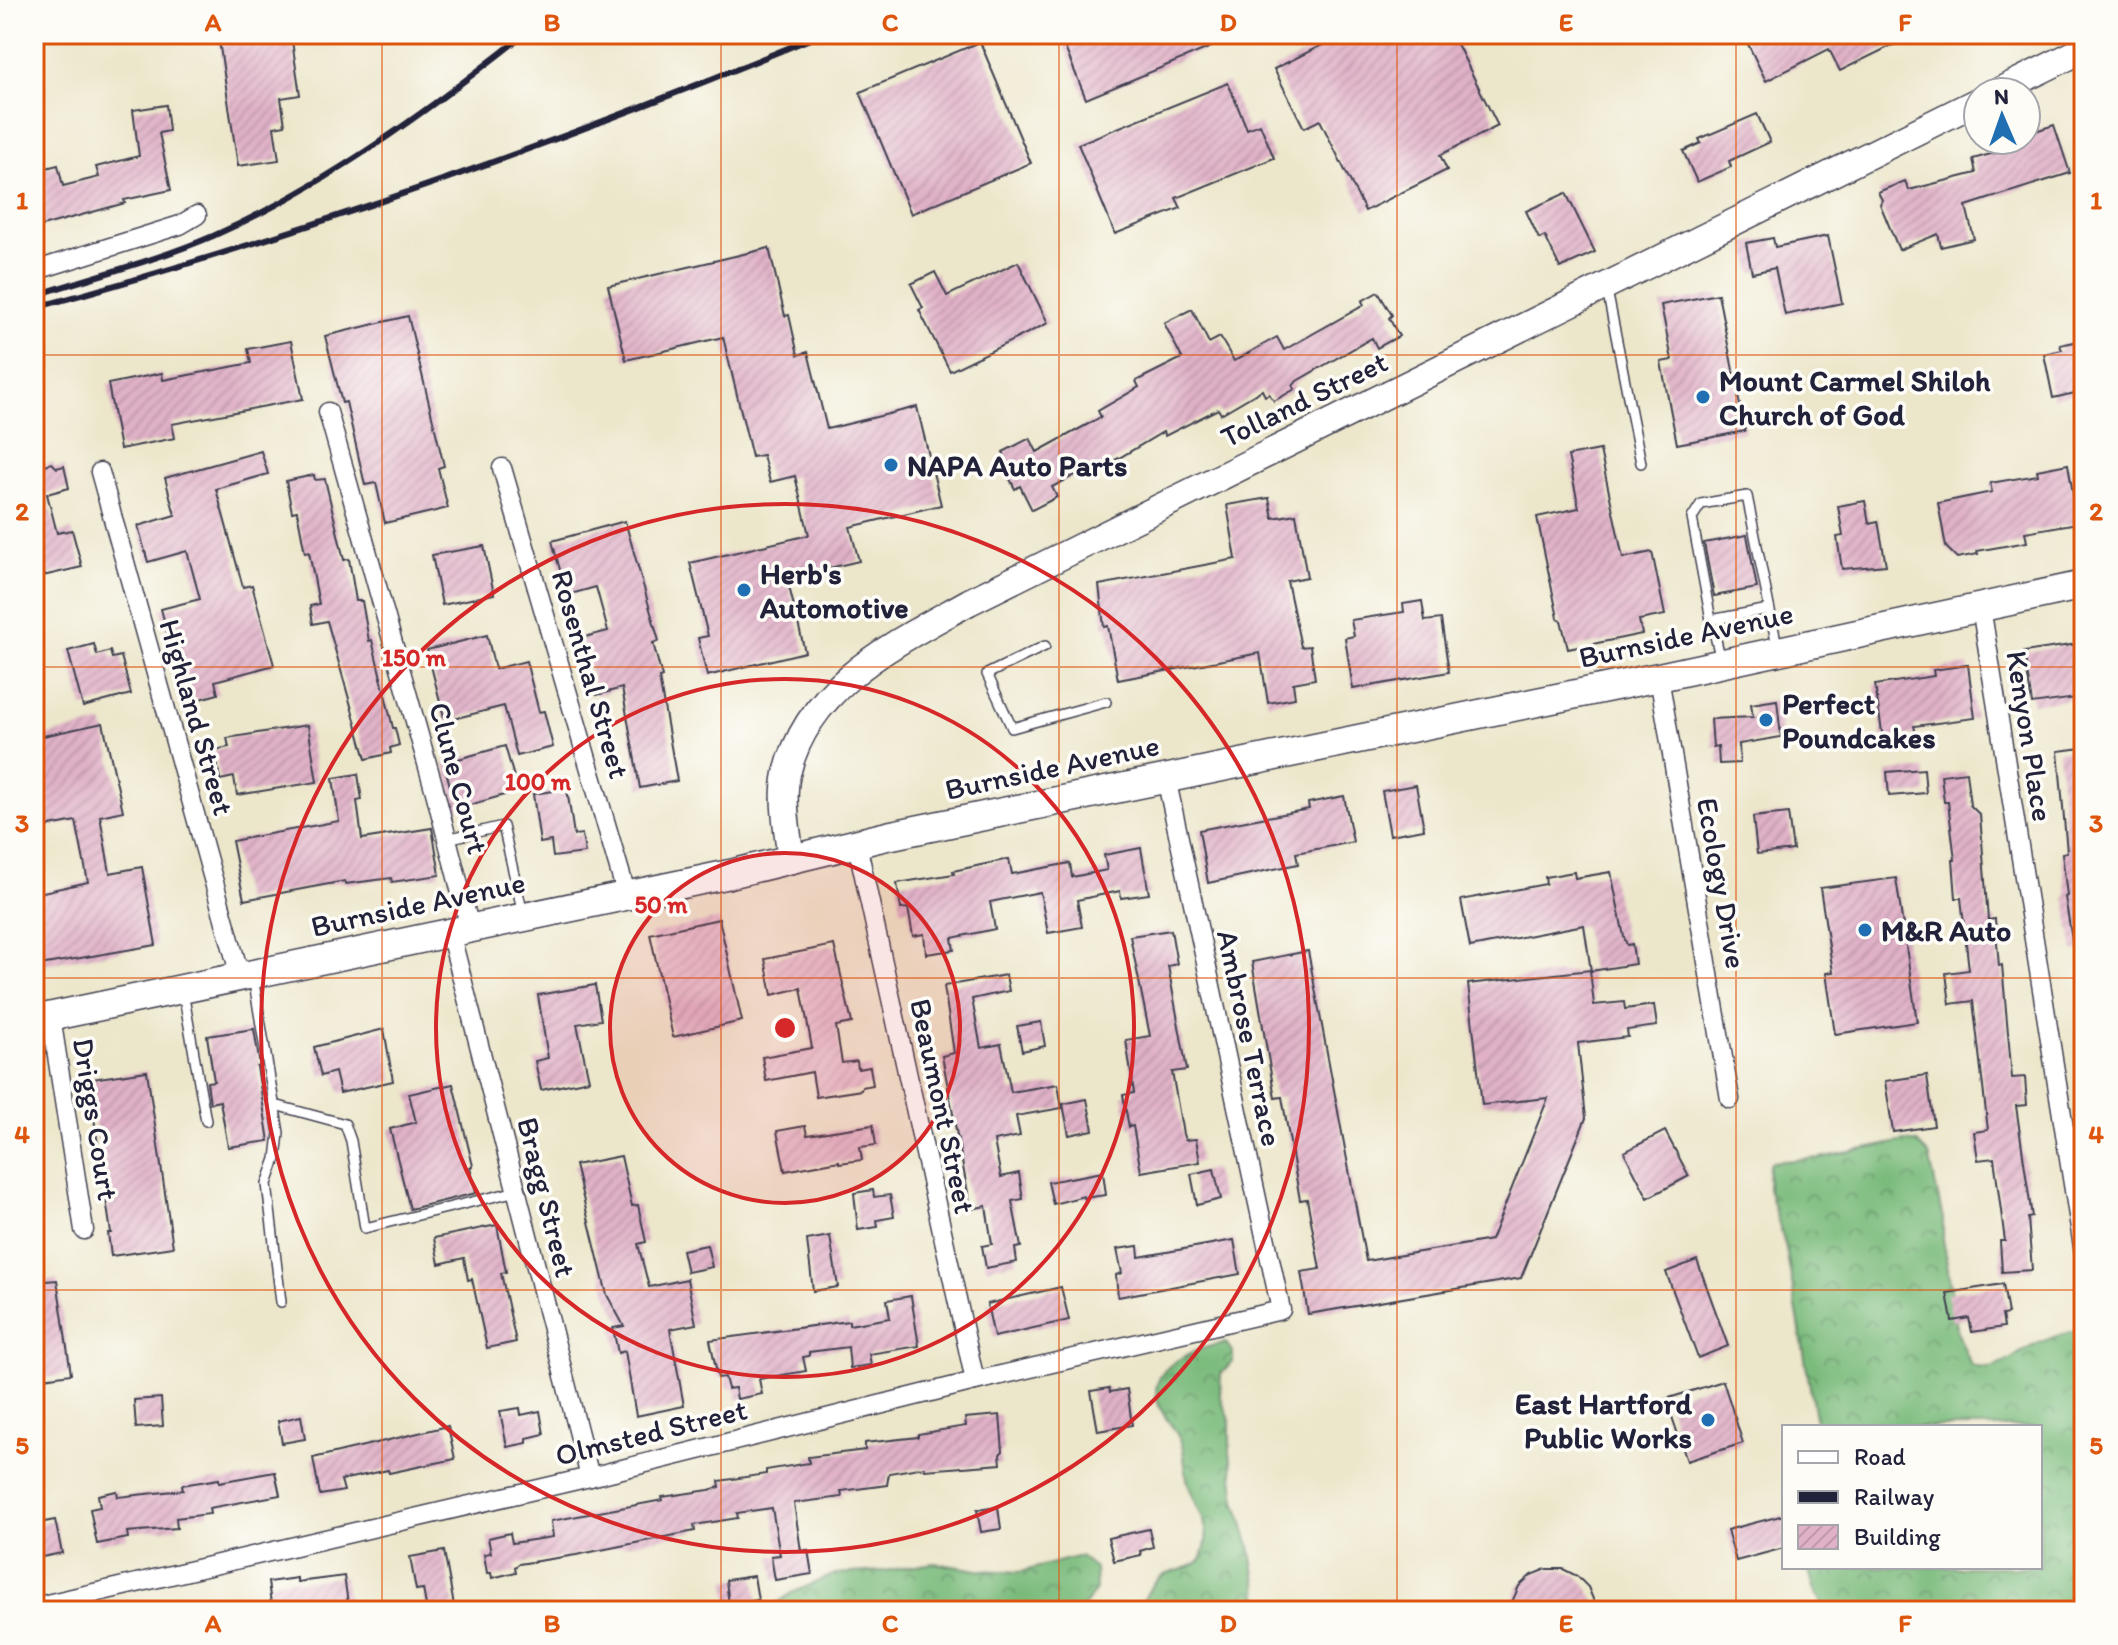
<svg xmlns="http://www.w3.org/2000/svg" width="2118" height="1645" font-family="Itim,sans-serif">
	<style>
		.forest { fill: url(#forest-crowns); stroke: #4e6e5c; stroke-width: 2 }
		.building { fill: url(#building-hatch) }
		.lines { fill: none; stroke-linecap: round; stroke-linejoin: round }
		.lane-casing { stroke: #403f50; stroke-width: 12 }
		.street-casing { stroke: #403f50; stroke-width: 21 }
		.secondary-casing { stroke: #403f50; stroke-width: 29 }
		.primary-casing { stroke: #403f50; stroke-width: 31 }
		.lane { stroke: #fff; stroke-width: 9 }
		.street { stroke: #fff; stroke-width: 18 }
		.secondary { stroke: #fff; stroke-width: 26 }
		.primary { stroke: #fff; stroke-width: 28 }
		.rail { stroke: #22223b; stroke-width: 6 }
		.grid { fill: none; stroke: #de560e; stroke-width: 2; stroke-opacity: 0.55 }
		.ring { fill: none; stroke: #d62828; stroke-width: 4 }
		.poi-dot { fill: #1f6fb2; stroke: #fdfcf7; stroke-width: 3 }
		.labels { text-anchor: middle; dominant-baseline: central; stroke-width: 7; stroke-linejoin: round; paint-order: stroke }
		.poi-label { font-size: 30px; font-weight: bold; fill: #22223b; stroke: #fdfcf7; text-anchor: start }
		.street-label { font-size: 30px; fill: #22223b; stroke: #fdfcf7 }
		.centre { fill: #d62828; stroke: #fdfcf7; stroke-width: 4 }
		.ring-label { font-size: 24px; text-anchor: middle; font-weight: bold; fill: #d62828; stroke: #fdfcf7; stroke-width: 7; stroke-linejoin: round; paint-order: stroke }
		.neatline { fill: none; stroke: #de560e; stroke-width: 3 }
		.grid-label { font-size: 26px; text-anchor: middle; font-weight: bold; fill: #de560e }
	</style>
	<defs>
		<pattern id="forest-crowns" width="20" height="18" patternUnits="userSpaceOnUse" patternTransform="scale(2)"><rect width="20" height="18" fill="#7abb7c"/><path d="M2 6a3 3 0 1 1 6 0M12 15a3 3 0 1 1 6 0" fill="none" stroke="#649867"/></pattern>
		<pattern id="building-hatch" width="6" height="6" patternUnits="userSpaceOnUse" patternTransform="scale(2)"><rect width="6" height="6" fill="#e0b1c7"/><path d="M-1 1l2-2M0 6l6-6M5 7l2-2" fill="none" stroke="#c098ac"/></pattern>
	</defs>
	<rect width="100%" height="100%" fill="#fdfcf7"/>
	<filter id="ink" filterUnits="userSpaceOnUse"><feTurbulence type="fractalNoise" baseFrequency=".0125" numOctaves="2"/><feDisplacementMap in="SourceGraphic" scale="16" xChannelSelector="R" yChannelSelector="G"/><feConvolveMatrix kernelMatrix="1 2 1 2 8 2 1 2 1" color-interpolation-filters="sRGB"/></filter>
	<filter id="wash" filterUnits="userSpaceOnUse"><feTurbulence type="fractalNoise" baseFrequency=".006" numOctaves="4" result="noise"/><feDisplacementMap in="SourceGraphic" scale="32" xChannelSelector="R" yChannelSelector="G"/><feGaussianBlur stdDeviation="1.8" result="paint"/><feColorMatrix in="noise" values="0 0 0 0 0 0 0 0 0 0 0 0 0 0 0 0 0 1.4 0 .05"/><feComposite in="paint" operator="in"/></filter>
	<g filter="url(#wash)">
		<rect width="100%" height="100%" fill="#ece6ca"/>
		<g class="forest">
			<path d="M1905,1141L1917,1143L1929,1155L1943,1219V1239L1958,1334L1971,1365C1996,1375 2009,1358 2029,1348C2046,1339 2065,1332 2084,1330V1611H1826L1814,1588L1808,1567H2040V1427H1817L1816,1423L1786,1248L1768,1188L1769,1165L1771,1162L1820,1158Z"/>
			<path d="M1226,1343L1233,1353V1361L1221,1374L1220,1395L1230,1420V1452L1236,1500L1250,1546L1261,1611H1139C1143,1599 1153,1579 1165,1575C1178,1569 1189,1570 1201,1560C1217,1522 1193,1510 1187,1478C1184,1466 1185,1454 1181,1442C1175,1426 1160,1415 1157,1399C1149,1364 1201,1346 1226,1343Z"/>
			<polygon points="1080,1556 1095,1568 1096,1590 1080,1611 753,1611 777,1603 792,1593 835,1574 884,1571 934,1563 978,1570 1020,1572"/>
		</g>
		<g id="blocks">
			<g class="building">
				<polygon points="218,34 291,34 300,95 281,98 285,125 274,127 279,160 238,166"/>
				<polygon points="1070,34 1242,34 1086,99 1061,38"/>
				<polygon points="1344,34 1452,34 1498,126 1440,155 1447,170 1365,211 1320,120 1304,128 1274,69"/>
				<polygon points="1743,34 1915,34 1840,71 1829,49 1766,81"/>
				<polygon points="980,42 1031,163 911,214 860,92"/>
				<polygon points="1228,83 1247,129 1260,124 1274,158 1176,198 1181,208 1115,234 1078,144"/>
				<polygon points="166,105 169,131 159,133 171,190 124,200 125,203 42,226 34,196 34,171 58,165 63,186 99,177 96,167 139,156 133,110"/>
				<polygon points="1757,114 1770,142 1729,161 1731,167 1697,182 1683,151 1701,143 1699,139"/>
				<polygon points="2054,125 2070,173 1966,206 1974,239 1941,247 1938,234 1899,250 1880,204 1882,200 1878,192 1905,181 1909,190 1976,173 1973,159 2023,145 2022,140 2026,140 2026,134"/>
				<polygon points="1566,193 1595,252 1560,268 1545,236 1539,239 1526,211"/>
				<polygon points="1828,236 1842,303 1785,315 1775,268 1752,273 1746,243 1773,238 1775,247"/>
				<polygon points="769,248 785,316 789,315 798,355 808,352 827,429 917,407 941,505 850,527 859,561 787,578 805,652 707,676 698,638 708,636 690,563 809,535 795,476 770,482 763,455 752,457 723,337 626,360 608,286"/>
				<polygon points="1018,262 1048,323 950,371 919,310 923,308 911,284 935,272 947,296"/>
				<polygon points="1378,292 1392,315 1389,318 1399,336 1377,348 1372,338 1297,381 1293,386 1295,389 1274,401 1269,394 1265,396 1262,390 1221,414 1218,409 1165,436 1163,432 1119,458 1091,472 1089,468 1052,487 1057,497 1032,510 1020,486 1015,489 1006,471 1011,469 1003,452 1030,438 1037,452 1101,417 1098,411 1139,387 1136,381 1182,358 1164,323 1192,309 1209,343 1220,337 1234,361 1277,337 1284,350 1364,305 1362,301"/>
				<polygon points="1718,294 1745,431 1677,444 1661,362 1672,360 1661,305"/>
				<polygon points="408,316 444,466 438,468 448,508 385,523 376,483 365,485 346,402 342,403 325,336"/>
				<polygon points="2084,340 2084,391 2053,398 2044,354 2062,350 2060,345"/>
				<polygon points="291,341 303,399 172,424 175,438 120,449 108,384 162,373 163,380 251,363 248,349"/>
				<polygon points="1600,450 1623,558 1652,552 1665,615 1639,620 1642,634 1568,649 1561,620 1558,618 1537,517 1579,508 1568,456"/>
				<polygon points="261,451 268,474 216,489 243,587 252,585 274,665 215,681 218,694 189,702 186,689 183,690 161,609 200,599 187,551 148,562 138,526 175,515 165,478"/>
				<polygon points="52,463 57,468 64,466 69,488 47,494 57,533 72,530 82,567 34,578 34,539 40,537 34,515 34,468"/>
				<polygon points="2068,464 2078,523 2025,532 2027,542 1977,551 1978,554 1957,558 1946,547 1938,503 1987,493 1992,492 1990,483 2038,475 2037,470"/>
				<polygon points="314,475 315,480 325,479 344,560 349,559 356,601 362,601 369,641 372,640 393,728 395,728 399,745 390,748 391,753 366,759 327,621 313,624 310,606 319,604 309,552 305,553 297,511 292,512 286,481"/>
				<polygon points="1269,498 1273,518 1296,514 1307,577 1287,581 1301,647 1310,646 1315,679 1293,683 1295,698 1268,703 1260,653 1118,680 1108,626 1104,627 1099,585 1236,559 1227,505"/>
				<polygon points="1865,501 1869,523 1878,521 1886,565 1842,569 1837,537 1843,536 1838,506"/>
				<polygon points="625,521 659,641 653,643 662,677 659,678 677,781 640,788 622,688 597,695 581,638 608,631 596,587 567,595 552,541"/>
				<polygon points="1747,535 1757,588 1714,596 1704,543"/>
				<polygon points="484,546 494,594 442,605 432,555"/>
				<polygon points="1422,601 1425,621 1441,619 1449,672 1353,689 1345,638 1354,636 1351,620 1404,612 1403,604"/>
				<polygon points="487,635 495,669 526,661 539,712 544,711 553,747 517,756 504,706 445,721 427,650"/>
				<polygon points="2084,643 2084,697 2032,704 2024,652"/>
				<polygon points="94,644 97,655 110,651 112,658 121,656 131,694 83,707 68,651"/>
				<polygon points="1968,665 1975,718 1914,726 1916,734 1883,739 1875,685 1934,676 1933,670"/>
				<polygon points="1777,700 1781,737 1739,744 1740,763 1719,764 1718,746 1713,747 1711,719 1753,717 1751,704"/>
				<polygon points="103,723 123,811 100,816 110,873 142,867 156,945 34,966 34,894 88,882 76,821 34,829 34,738"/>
				<polygon points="308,725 317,782 237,795 234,777 220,780 215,750 229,747 227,738"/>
				<polygon points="505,746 518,791 456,809 444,763"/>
				<polygon points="2082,748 2084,951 2074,952 2065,897 2067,896 2062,853 2067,852 2058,751"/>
				<polygon points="1924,769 1926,793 1889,796 1887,772"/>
				<polygon points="1966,772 1970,805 1980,815 1988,920 1995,919 1999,966 2002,965 2012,1078 2025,1077 2027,1105 2016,1106 2032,1217 2028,1218 2032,1270 2002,1272 2000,1241 2005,1241 1994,1158 1978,1160 1974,1132 1988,1130 1973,1001 1950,1004 1946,973 1969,970 1961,898 1956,898 1953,860 1955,860 1948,802 1944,802 1941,775"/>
				<polygon points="358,774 362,800 357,801 362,839 432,828 440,875 392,882 391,878 345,884 345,881 244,900 232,841 339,821 333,778"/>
				<polygon points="1416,785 1424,829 1390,835 1382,791"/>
				<polygon points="567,789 574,835 582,834 585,853 553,857 551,841 540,843 533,794"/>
				<polygon points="1344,796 1353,842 1296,853 1298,864 1208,883 1199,830 1309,809 1308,803"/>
				<polygon points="1788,813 1793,850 1757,854 1753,817"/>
				<polygon points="1141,848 1149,894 1121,898 1120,891 1077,900 1082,927 1048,933 1040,892 990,902 995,929 952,938 954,950 926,954 924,934 913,936 908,908 901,909 897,883 954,874 953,871 1009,859 1012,874 1070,863 1072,877 1107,870 1104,855"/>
				<polygon points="1574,872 1575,878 1611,872 1624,937 1627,945 1632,944 1635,964 1591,971 1584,925 1470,947 1461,900 1546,884 1545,877"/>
				<polygon points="1896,878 1917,1022 1835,1034 1826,973 1833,972 1820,888"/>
				<polygon points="719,919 742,1021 673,1037 650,934"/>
				<polygon points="1171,930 1177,964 1168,966 1187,1070 1172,1072 1183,1134 1185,1140 1196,1139 1200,1162 1141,1172 1133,1126 1129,1127 1123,1095 1134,1093 1126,1040 1150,1036 1130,936"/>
				<polygon points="834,945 852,1023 836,1026 842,1063 857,1061 858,1069 870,1067 873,1085 862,1087 861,1090 816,1097 812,1072 766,1081 762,1057 812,1048 801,988 772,995 765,959"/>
				<polygon points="1308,951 1366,1261 1491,1240 1548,1098 1482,1105 1468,984 1590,970 1594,1005 1624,1002 1625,1009 1654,1005 1657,1026 1627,1030 1628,1037 1578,1043 1586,1118 1521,1278 1308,1314 1301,1272 1320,1269 1307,1199 1300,1200 1282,1097 1275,1098 1252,962"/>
				<polygon points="1006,975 1009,991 972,999 981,1048 1001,1044 1011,1092 1058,1084 1062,1108 1016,1116 1020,1136 994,1141 1001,1177 1019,1173 1023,1199 1012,1201 1021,1247 1015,1248 1017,1262 986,1268 982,1246 992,1244 986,1206 971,1209 942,1056 954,1053 944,986"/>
				<polygon points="595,985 601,1020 577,1024 589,1080 541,1090 535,1061 548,1058 538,995"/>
				<polygon points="1041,1022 1045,1046 1022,1051 1017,1026"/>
				<polygon points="254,1029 260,1066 257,1067 269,1141 228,1147 220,1101 210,1103 207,1082 214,1081 207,1036"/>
				<polygon points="384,1029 393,1081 340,1093 335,1072 321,1076 314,1047"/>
				<polygon points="147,1071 173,1247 111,1256 108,1233 111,1233 92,1104 88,1102 85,1080"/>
				<polygon points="1927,1075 1934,1126 1893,1132 1885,1081"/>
				<polygon points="453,1084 473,1166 470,1167 476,1193 410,1209 390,1129 416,1122 409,1094"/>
				<polygon points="1087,1099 1093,1130 1069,1135 1063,1104"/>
				<polygon points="873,1125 876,1145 860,1147 862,1160 839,1163 839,1161 785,1171 777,1131 805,1126 807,1135"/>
				<polygon points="1665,1131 1689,1176 1648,1198 1624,1152"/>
				<polygon points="621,1156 632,1206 638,1205 646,1242 638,1244 649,1287 687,1279 696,1324 670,1329 684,1406 636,1416 625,1351 618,1353 613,1328 624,1326 607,1295 575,1165"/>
				<polygon points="1214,1169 1221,1199 1197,1205 1191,1174"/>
				<polygon points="1103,1172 1106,1195 1084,1198 1084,1196 1053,1204 1048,1182"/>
				<polygon points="873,1190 874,1197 890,1195 894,1217 877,1220 878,1227 858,1230 854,1193"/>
				<polygon points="497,1225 506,1272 501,1273 516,1342 487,1348 472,1279 468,1280 464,1258 439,1264 434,1238"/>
				<polygon points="830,1236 838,1287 813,1291 807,1240"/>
				<polygon points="1234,1240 1240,1274 1118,1297 1116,1275 1122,1273 1117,1249 1138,1246 1139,1257"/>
				<polygon points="707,1245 712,1267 687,1272 682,1250"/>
				<polygon points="1697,1260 1728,1346 1698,1358 1666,1272"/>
				<polygon points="57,1280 71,1374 36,1379 34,1364 34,1282"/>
				<polygon points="2003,1284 2008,1314 2002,1315 2004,1327 1972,1332 1969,1318 1952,1321 1947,1293"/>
				<polygon points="1061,1287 1069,1320 994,1337 987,1304"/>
				<polygon points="911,1296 919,1346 869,1354 871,1365 850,1368 848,1347 809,1352 809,1356 803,1357 806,1371 759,1379 762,1394 737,1399 735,1388 728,1389 725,1377 718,1378 710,1340 849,1321 849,1325 890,1318 887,1300"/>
				<polygon points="1723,1381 1743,1443 1687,1461 1666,1399"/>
				<polygon points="1109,1388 1110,1392 1127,1389 1132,1425 1098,1431 1091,1391"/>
				<polygon points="161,1398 163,1426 136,1428 134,1400"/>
				<polygon points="520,1408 521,1415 540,1411 544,1434 527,1438 527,1443 507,1447 500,1411"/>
				<polygon points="1000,1415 1003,1451 1000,1454 1001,1464 925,1470 925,1467 889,1473 887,1485 841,1491 842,1497 794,1503 801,1551 808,1550 812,1574 775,1580 771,1556 780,1555 772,1508 737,1513 738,1518 694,1525 695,1531 576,1555 519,1564 515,1567 516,1572 492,1578 491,1573 487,1573 484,1554 491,1553 488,1538 510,1533 512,1543 553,1537 551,1521 663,1500 662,1497 709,1490 720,1487 719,1481 766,1474 766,1470 809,1463 808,1457 865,1450 865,1443 918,1437 918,1434 966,1426 965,1418"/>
				<polygon points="301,1416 305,1439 282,1443 278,1421"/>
				<polygon points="448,1426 455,1459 389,1473 388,1470 341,1480 344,1491 320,1495 313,1458"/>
				<polygon points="275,1472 280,1495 209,1508 210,1514 176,1518 177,1528 127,1532 128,1538 97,1544 90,1509 100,1507 98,1495 117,1491 118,1497 183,1490 182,1485 219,1479 219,1482"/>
				<polygon points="998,1507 1001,1529 981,1532 977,1510"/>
				<polygon points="1784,1515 1784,1548 1736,1561 1727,1530"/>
				<polygon points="55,1520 62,1553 37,1558 34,1524"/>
				<polygon points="1149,1529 1153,1547 1140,1551 1141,1555 1114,1561 1108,1538"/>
				<polygon points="444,1551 455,1611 427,1611 423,1589 416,1590 410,1557"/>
				<polygon points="1546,1569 1563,1569 1577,1576 1588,1587 1598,1611 1508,1611 1519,1586 1531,1575"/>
				<polygon points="344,1576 348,1603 340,1604 341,1611 272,1611 268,1582 297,1578 297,1582"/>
				<polygon points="754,1576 758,1600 729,1605 726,1580"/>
			</g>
		</g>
	</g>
	<g filter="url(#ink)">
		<use href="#blocks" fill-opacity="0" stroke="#403f50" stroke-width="2"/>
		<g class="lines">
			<g class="lane-casing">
				<g id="lane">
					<polyline points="1607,290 1641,463"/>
					<polyline points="1711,620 1692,518 1701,504 1747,496 1777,646"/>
					<polyline points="1045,646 987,674 1012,728 1106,702"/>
					<polyline points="1721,660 1711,620 1769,609"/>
					<polyline points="447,839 503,826 523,914"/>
					<polyline points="253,977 279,1133 276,1159 267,1184 281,1302"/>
					<polyline points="183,992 206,1121"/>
					<polyline points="275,1105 345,1124 351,1141 365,1228 517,1191"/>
				</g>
			</g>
			<g class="street-casing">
				<g id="street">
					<polyline points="34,271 180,225 197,215"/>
					<polyline points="328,412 435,792 470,928"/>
					<polyline points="502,468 627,896"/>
					<polyline points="100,472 240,976"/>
					<polyline points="1981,607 2084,1253"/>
					<polyline points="1659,677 1730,1099"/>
					<polyline points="857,844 975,1381"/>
					<polyline points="450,932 590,1477"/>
					<polyline points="51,1017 84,1230"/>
					<polyline points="34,1607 590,1477 975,1381 1281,1310 1166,778"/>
				</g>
			</g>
			<g class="secondary-casing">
				<g id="secondary">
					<polyline points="1997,92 2084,49"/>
					<path d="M791,860C788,832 781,801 787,774C808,684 896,643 969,602L1978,101"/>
				</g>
			</g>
			<g class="primary-casing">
				<polyline id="primary" points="34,1020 730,874 887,836 1659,677 2084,585"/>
			</g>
			<use href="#lane" class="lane"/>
			<use href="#street" class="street"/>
			<use href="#secondary" class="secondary"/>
			<use href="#primary" class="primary"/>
			<g class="rail">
				<path d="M34,296C94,276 155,261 213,236C326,186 429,110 525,34"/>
				<path d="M34,308C303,235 564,141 822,34"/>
			</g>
		</g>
	</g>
	<path class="grid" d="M382,34V1611M721,34V1611M1059,34V1611M1397,34V1611M1736,34V1611M34,355H2084M34,667H2084M34,978H2084M34,1290H2084"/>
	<circle cx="785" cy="1028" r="175" fill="#d62828" fill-opacity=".12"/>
	<g class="ring">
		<circle cx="785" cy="1028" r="175"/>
		<circle cx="785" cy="1028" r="349"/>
		<circle cx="785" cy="1028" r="524"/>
	</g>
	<g class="poi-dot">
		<circle cx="1703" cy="397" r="8"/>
		<circle cx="891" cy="465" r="8"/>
		<circle cx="744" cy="590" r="8"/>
		<circle cx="1766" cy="720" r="8"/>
		<circle cx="1865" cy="930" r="8"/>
		<circle cx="1708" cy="1420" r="8"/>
	</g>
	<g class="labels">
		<g class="poi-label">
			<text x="1719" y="380">Mount Carmel Shiloh<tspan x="1719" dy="34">Church of God</tspan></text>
			<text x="907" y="465">NAPA Auto Parts</text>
			<text x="760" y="573">Herb's<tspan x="760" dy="34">Automotive</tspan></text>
			<text x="1782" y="703">Perfect<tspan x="1782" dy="34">Poundcakes</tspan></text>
			<text x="1881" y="930">M&amp;R Auto</text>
			<text x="1692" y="1403" text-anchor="end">East Hartford<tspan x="1692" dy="34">Public Works</tspan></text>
		</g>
		<g class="street-label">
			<text transform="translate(1304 399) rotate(-26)">Tolland Street</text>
			<text transform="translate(1686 635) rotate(-12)">Burnside Avenue</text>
			<text transform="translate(591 674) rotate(74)">Rosenthal Street</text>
			<text transform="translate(197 717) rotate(74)">Highland Street</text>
			<text transform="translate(2030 736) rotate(81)">Kenyon Place</text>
			<text transform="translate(1052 767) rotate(-12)">Burnside Avenue</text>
			<text transform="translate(459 778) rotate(75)">Clune Court</text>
			<text transform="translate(1722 883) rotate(80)">Ecology Drive</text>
			<text transform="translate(418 904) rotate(-12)">Burnside Avenue</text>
			<text transform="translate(1250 1038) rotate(78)">Ambrose Terrace</text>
			<text transform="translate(943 1106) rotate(78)">Beaumont Street</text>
			<text transform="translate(96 1119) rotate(81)">Driggs Court</text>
			<text transform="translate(547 1197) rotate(76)">Bragg Street</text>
			<text transform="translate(651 1432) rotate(-14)">Olmsted Street</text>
		</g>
	</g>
	<circle cx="785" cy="1028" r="12" class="centre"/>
	<g class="ring-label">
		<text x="414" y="666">150 m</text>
		<text x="538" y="790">100 m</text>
		<text x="661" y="913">50 m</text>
	</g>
	<rect width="2118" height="1645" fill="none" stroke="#fdfcf7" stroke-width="88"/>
	<rect x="1782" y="1425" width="260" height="144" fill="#fdfcf7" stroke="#a5a5ac" stroke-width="2"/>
	<rect x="1798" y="1451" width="40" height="12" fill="#ffffff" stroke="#a5a5ac" stroke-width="2"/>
	<text x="1854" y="1465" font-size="24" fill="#22223b">Road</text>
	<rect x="1798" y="1491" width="40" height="12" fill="#22223b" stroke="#a5a5ac" stroke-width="2"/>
	<text x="1854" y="1505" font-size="24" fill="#22223b">Railway</text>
	<rect x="1798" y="1525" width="40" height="24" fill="url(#building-hatch)" stroke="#a5a5ac" stroke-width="2"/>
	<text x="1854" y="1545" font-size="24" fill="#22223b">Building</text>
	<g transform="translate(2002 116) rotate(358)"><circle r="38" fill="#fdfcf7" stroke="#a5a5ac" stroke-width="2"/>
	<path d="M0-6L14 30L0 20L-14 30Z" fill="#1f6fb2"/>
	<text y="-12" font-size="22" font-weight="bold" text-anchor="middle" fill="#22223b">N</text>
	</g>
	<rect x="44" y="44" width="2030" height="1557" class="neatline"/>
	<g class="grid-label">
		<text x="213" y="31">A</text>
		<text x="552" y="31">B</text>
		<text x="890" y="31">C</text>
		<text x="1228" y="31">D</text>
		<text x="1566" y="31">E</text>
		<text x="1905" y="31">F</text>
		<text x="22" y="209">1</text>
		<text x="2096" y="209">1</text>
		<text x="22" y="520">2</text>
		<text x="2096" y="520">2</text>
		<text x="22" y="832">3</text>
		<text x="2096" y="832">3</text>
		<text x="22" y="1143">4</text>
		<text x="2096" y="1143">4</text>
		<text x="22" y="1454">5</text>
		<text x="2096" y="1454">5</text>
		<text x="213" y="1632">A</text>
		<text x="552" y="1632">B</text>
		<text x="890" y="1632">C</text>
		<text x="1228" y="1632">D</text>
		<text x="1566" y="1632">E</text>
		<text x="1905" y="1632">F</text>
	</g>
</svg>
